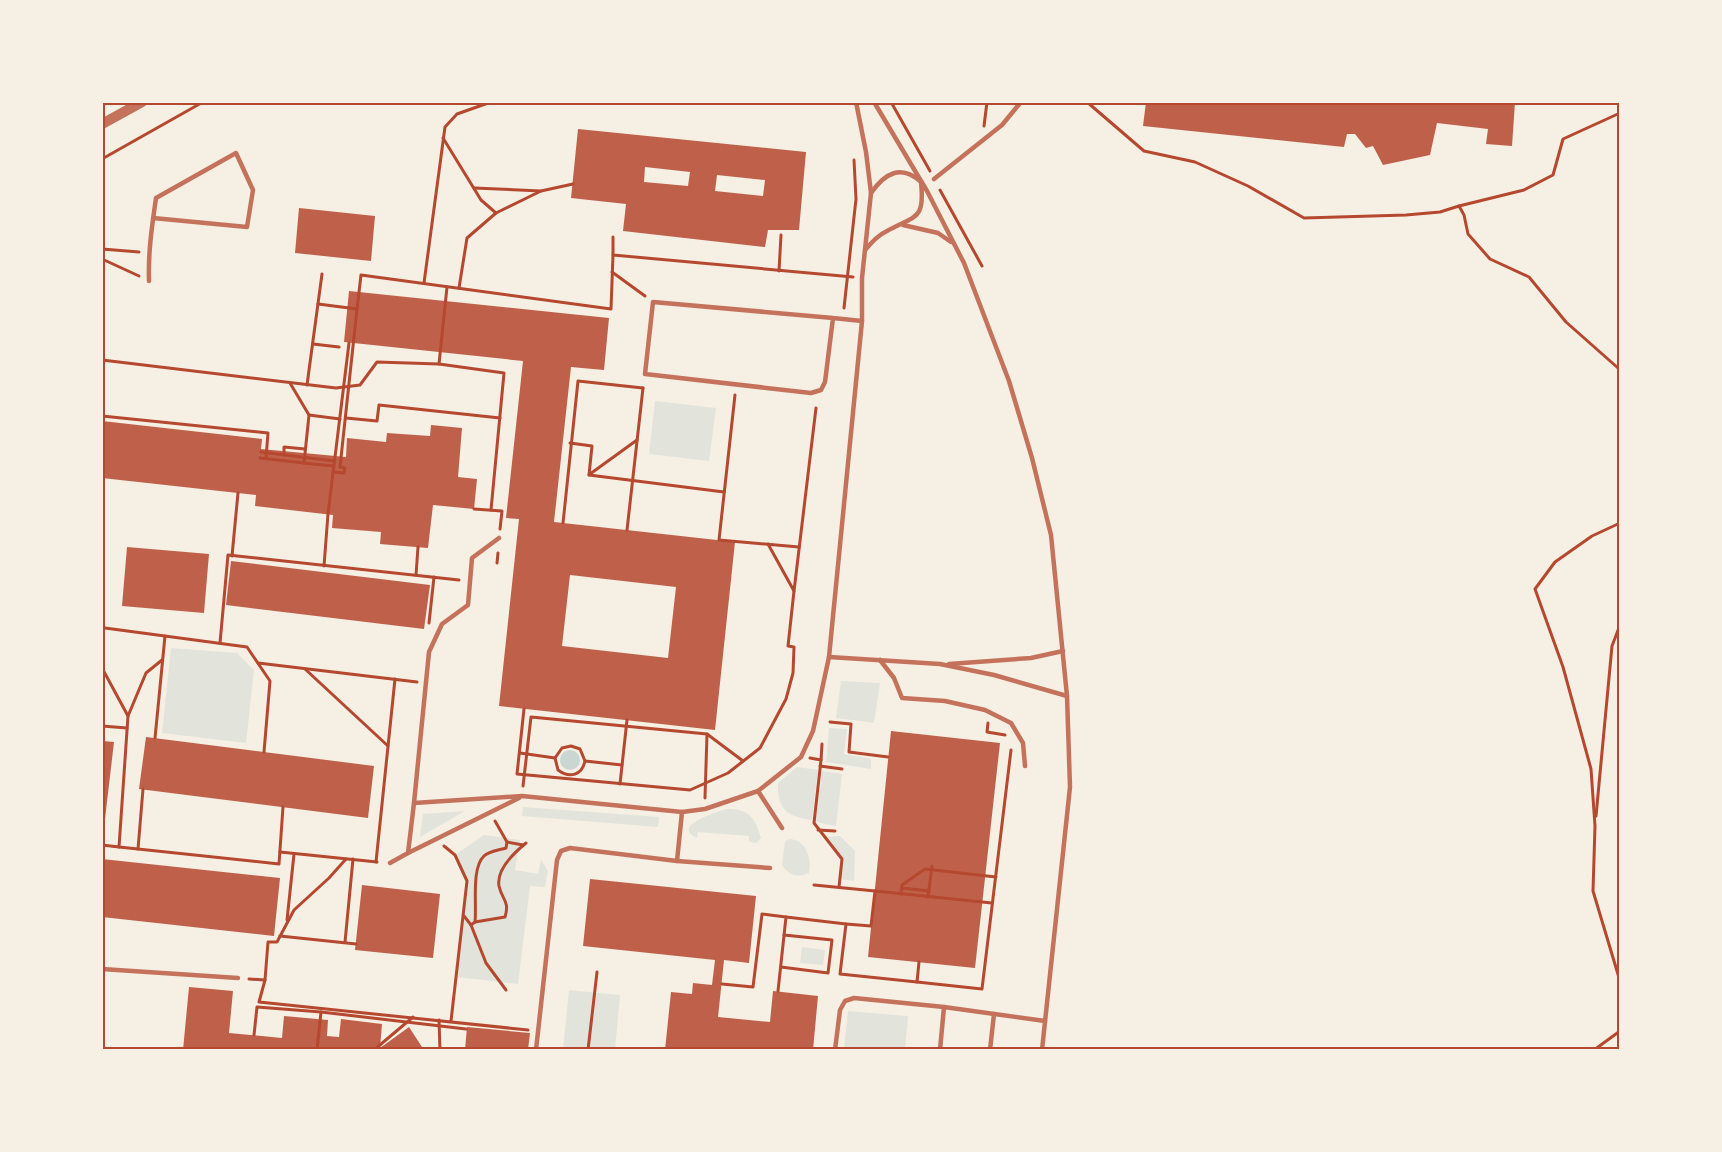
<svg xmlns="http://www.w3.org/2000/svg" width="1722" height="1152" font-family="'Alegreya Sans',sans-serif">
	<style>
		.green { fill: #e2e4dc }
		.water { fill: #c9d6d2 }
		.building { fill: #bf614a; fill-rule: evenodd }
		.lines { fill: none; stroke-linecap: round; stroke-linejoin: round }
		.path { stroke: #b5482f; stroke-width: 3 }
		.service { stroke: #c5725c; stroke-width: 4.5 }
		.tertiary { stroke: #c5725c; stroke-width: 10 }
		.neatline { fill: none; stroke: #b5482f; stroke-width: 2 }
	</style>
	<rect width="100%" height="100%" fill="#f6efe4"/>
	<g class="green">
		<polygon points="655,401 716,408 709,461 649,454"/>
		<polygon points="171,648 237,653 254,670 246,743 162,733"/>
		<polygon points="841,681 880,683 874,723 836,718"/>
		<polygon points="829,728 847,729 844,754 871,759 871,769 826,762"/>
		<path d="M797,767L818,770L812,820C787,817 777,809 778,783Z"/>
		<polygon points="822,771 842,774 836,826 816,822"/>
		<polygon points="523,807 659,817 658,827 522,816"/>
		<path d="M726,809C748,808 755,817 761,838L756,843L749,842V836L698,832L697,838C670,826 717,812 726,809Z"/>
		<polygon points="465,811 420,837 423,814"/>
		<polygon points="484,835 520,840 515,870 538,874 541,859 548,871 545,887 530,886 518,984 456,977 467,881 455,855"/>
		<polygon points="840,836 855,851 854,881 839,879 842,859 824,837"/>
		<path d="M790,839C806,840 812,859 809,873C798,878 789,876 782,865L785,841Z"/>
		<polygon points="802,947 825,950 823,965 800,963"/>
		<polygon points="569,990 620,995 615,1050 563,1050"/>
		<polygon points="848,1011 908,1016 905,1050 844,1050"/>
	</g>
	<circle class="water" cx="570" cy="760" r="10"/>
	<g class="building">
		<polygon points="1146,102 1515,102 1512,146 1486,144 1488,129 1437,123 1430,155 1383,165 1373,146 1366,148 1355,134 1347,134 1344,147 1143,126"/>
		<path d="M578,129L806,152L799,230H768L765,247L623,231L626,204L571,198ZM645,167L690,172L688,186L644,182ZM717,175L765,180L763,196L715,191Z"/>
		<polygon points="299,208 375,216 371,261 295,253"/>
		<path d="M349,291L609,318L604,370L571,367L554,522L735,542L715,730L499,706L519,519L506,518L523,361L344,342ZM570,575L676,587L668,658L562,646Z"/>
		<polygon points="102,421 262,439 261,449 346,457 347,438 386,442 387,433 430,436 431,425 462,428 458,477 477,479 474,509 433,505 428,548 380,544 381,532 332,528 333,515 255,506 256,495 102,478"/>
		<polygon points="127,547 209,554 204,613 122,606"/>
		<polygon points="231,561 430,585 424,629 226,605"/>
		<polygon points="891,731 1000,743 975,968 868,957"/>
		<polygon points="146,737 374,766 368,818 139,789"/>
		<polygon points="102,741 114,742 105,819 102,819"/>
		<polygon points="102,859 280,878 274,936 102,917"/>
		<polygon points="590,879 756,896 749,963 724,960 718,1017 770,1022 773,991 818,996 813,1050 665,1050 671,992 692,994 693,983 712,985 715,960 583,946"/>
		<polygon points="362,885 440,894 433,958 355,950"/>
		<polygon points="189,987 233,991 229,1033 282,1038 284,1016 328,1020 327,1036 339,1037 341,1019 382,1024 380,1048 409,1027 422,1047 437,1050 183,1050"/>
		<polygon points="467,1027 530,1033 528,1050 465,1050"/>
	</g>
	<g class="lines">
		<g class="path">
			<polyline points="891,102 930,171"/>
			<polyline points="1087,102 1144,151 1195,162 1248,186 1304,218 1406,215 1440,212 1459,206 1464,215 1468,234 1490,259 1529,277 1566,322 1618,368 1620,372"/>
			<polyline points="984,126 987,102"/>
			<polyline points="443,138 481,200 496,213 541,191"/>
			<polyline points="102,159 203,102"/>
			<polyline points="474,188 541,191 573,184"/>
			<polyline points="940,190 982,266"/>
			<polyline points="1459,206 1524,190 1553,175 1563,139 1620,113"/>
			<polyline points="102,249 139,252"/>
			<polyline points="613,255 613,237"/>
			<polyline points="102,259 139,276"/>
			<polyline points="779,271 781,235"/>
			<polyline points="612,272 645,296"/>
			<polyline points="424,283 445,127 457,114 491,102"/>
			<polyline points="459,288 467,238 496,213"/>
			<polyline points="318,304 357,309 340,467"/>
			<polyline points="844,308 856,199 854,160"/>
			<polyline points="357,309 361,275 611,309 613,255 853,277"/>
			<polyline points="313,344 339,347"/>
			<polyline points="102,360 336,388 360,385 377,362 439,364 504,373 491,510"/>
			<polyline points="439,364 447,287"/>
			<polyline points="290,383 309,415 304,463 333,466"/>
			<polyline points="307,385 322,274"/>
			<polyline points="735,395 719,540 799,547"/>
			<polyline points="309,415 340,419"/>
			<polyline points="102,416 268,433 266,458"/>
			<polyline points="346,418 377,421 379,405 500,418"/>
			<polyline points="570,443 592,446 589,475"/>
			<polyline points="261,452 334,461"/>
			<polyline points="284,455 284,447 305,449"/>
			<polyline points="260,458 304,463"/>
			<polyline points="333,472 344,473 345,468 340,467"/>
			<polyline points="590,474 637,440"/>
			<polyline points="589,475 724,492"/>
			<polyline points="474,509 502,511 500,529"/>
			<polyline points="563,523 578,381 643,388"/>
			<polyline points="1620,523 1592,536 1555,562 1535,589 1563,667 1591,769 1595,826 1593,891 1620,981"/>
			<polyline points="627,530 643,388"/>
			<polyline points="768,544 794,591 816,408"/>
			<polyline points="232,556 238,493"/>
			<polyline points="497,563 498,553"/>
			<polyline points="324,566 328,514 349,343"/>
			<polyline points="416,575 418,547"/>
			<polyline points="429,623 434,577"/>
			<polyline points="105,628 247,647 270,681 264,752"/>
			<polyline points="220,643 228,555 459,580"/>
			<polyline points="258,663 417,682"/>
			<polyline points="102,668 128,716"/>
			<polyline points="305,669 388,746"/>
			<polyline points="524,709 517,774 690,790 728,773 760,748 786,699 793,673 794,647 788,646 794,591"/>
			<polyline points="830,722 851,724 849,752 888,757"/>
			<polyline points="988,723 987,732 1005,735"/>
			<polyline points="102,726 127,728"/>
			<polyline points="707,734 743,761"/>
			<polyline points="155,738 165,636"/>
			<path d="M520,753L555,758L558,770C570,779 582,775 585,761L622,765"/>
			<polyline points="555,758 562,748 571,746 580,749 585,761"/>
			<polyline points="810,758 821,760 814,823 842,859 839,887"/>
			<polyline points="821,760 822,744"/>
			<polyline points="820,766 842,769"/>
			<polyline points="620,784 627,720"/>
			<polyline points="523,786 531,717 707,734 705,798"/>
			<polyline points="1596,816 1612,646 1620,625"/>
			<polyline points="818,830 835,831"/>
			<polyline points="507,842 523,845"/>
			<polyline points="102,845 119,847 128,716 146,673 162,660"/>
			<polyline points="444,846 455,855 467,881 451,1021"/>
			<polyline points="119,847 279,864 283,807"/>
			<polyline points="138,849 143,789"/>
			<polyline points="280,852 377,862"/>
			<polyline points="346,859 329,878 294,910 277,942 268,942 265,980 259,1002 528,1030"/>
			<polyline points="376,862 395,679"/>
			<polyline points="814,885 875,891 871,926 846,924"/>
			<polyline points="902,888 929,891"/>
			<polyline points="875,891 992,903"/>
			<polyline points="901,894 902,885 925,869 996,877"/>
			<polyline points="928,897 932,866"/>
			<polyline points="464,916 471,925 486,963 506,990"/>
			<polyline points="786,917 846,924 840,974 917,982 919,962"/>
			<polyline points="287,920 294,854"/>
			<path d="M475,922L505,917C510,901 502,900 499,886C496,869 515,852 526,843"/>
			<path d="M471,925L475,922C477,905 471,868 484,856C489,851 500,850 506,848L507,842L495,821"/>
			<polyline points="280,936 356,944"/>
			<polyline points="345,942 353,859"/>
			<polyline points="781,967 828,973 832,940 784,935"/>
			<polyline points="249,979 265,980"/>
			<polyline points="917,982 982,989 1011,750"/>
			<polyline points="722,984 753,987 762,914 786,917 778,991"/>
			<polyline points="439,1020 440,1050"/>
			<polyline points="254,1035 257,1007 321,1012"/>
			<polyline points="317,1050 321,1012 466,1029"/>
			<polyline points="374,1050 413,1017"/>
			<polyline points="588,1050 597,972"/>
			<polyline points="1594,1050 1620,1031"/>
		</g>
		<g class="service">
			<polyline points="874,102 927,191 964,263 1009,381 1032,458 1051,535 1067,696 1070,787 1042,1050"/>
			<polyline points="934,179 1002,125 1021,102"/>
			<polyline points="903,225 938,233 951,242"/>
			<path d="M865,250C872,242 878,235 887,231C916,215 925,220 921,182C901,164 885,173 871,193"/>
			<path d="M149,281C148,252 152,226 156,198L236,153L253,190L247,227L153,218"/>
			<polyline points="833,318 825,382 821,390 811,393 645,374 653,302 833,318 862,321"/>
			<polyline points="829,657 940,664 994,675 1067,696"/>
			<polyline points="880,660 894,678 902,698 945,701 985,710 1011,723 1023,743 1025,766"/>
			<polyline points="949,664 1031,658 1063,651"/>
			<polyline points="758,791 782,828"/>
			<polyline points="414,803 429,652 442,624 468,605 472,558 499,538"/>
			<polyline points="408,853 519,798"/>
			<polyline points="677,861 770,868"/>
			<polyline points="390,863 408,853 414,803 522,796 682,812"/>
			<polyline points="102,969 238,978"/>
			<polyline points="536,1050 557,860 561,851 570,848 677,861 682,812 705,809 758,791 801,757 813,731 829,657 862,321 862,278 871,193 866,152 856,102"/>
			<polyline points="835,1050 840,1010 845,1001 854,998 944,1007 1045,1021"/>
			<polyline points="940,1050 944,1007"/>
			<polyline points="990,1050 994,1014"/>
		</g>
		<polyline class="tertiary" points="102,124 142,102"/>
	</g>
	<rect width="1722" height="1152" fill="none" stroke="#f6efe4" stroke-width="207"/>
	<rect x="104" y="104" width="1514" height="944" class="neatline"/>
</svg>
